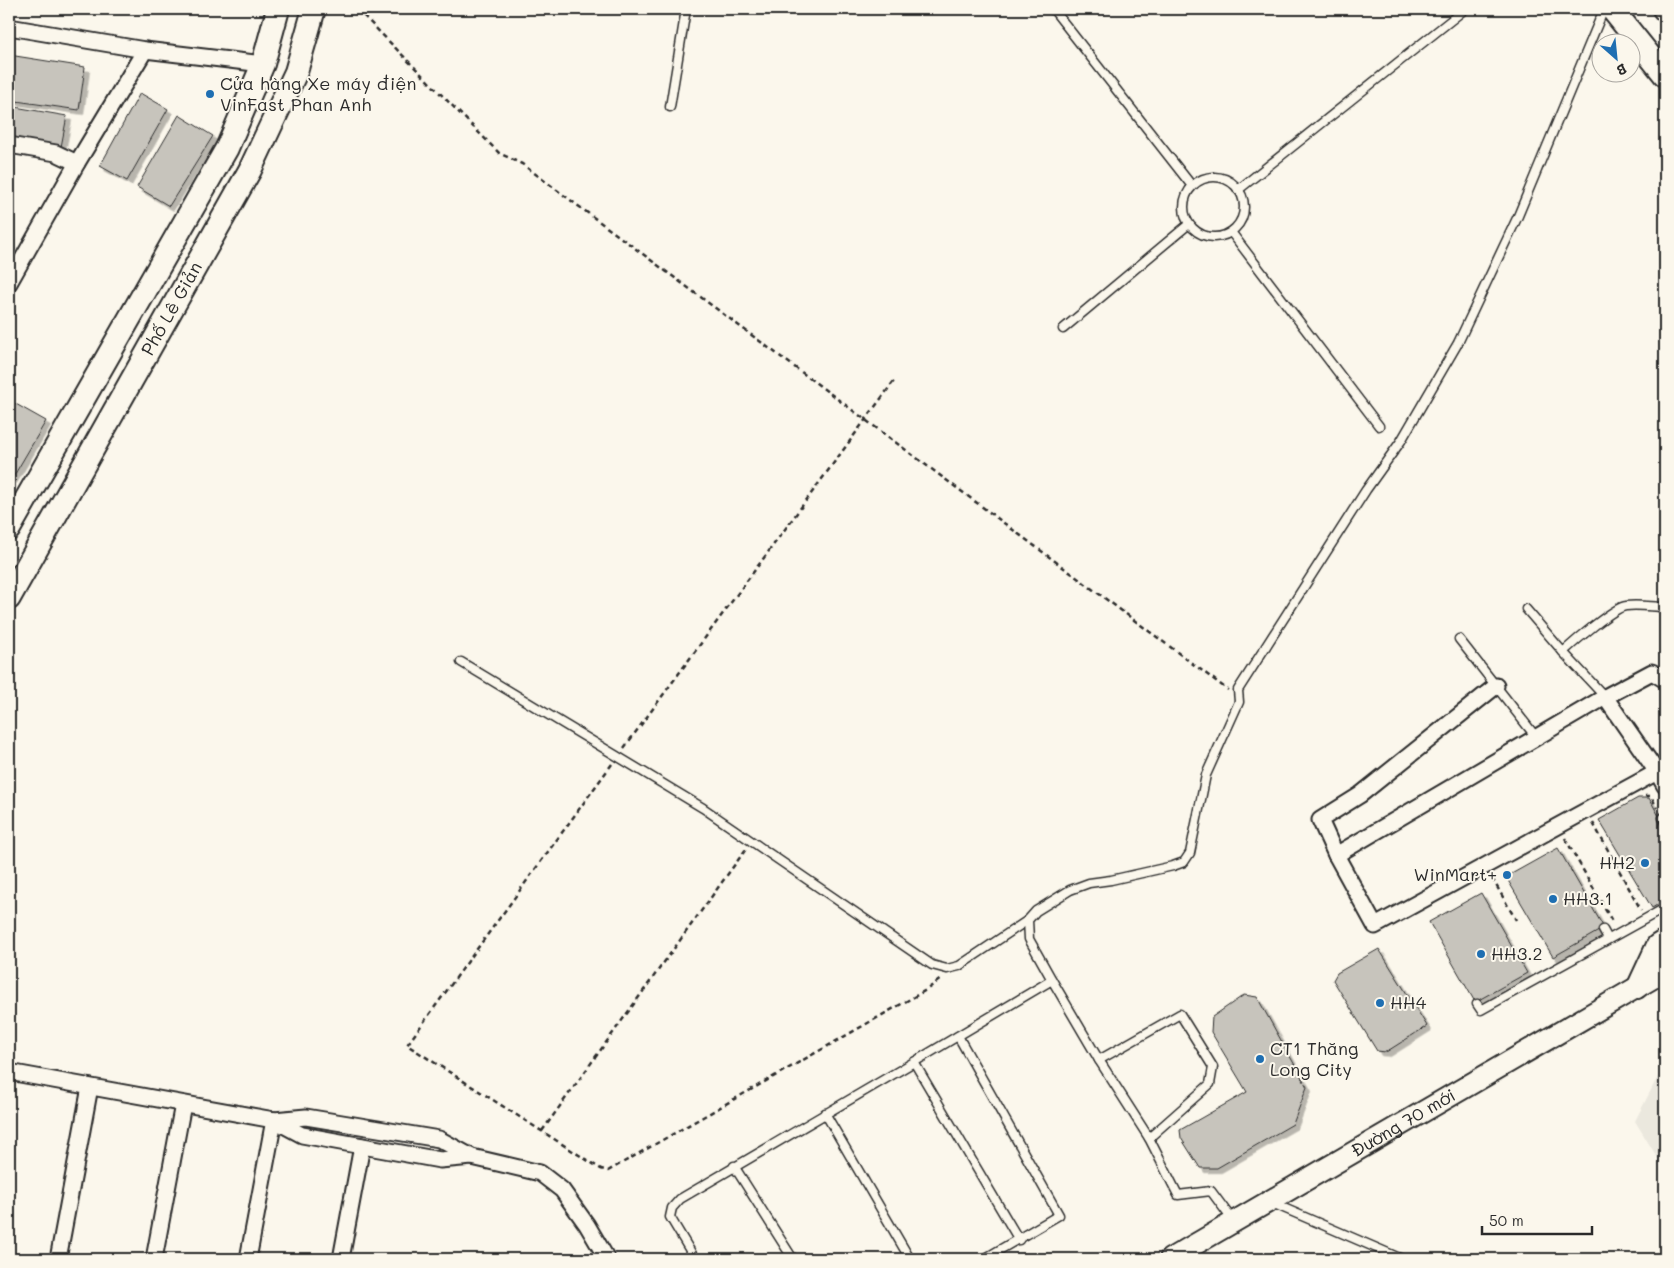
<svg xmlns="http://www.w3.org/2000/svg" width="1674" height="1268" font-family="Mali,sans-serif">
  <style>
    .built { fill: #ebe8de }
    .building { fill: #c7c4bc; stroke: #2b2b2b; filter: url(#shadow) }
    .lines { fill: none; stroke-linecap: round; stroke-linejoin: round }
    .service-casing { stroke: #2b2b2b; stroke-width: 11 }
    .minor-casing { stroke: #2b2b2b; stroke-width: 19 }
    .tertiary-casing { stroke: #2b2b2b; stroke-width: 24 }
    .secondary-casing { stroke: #2b2b2b; stroke-width: 26 }
    .path { stroke: #2b2b2b; stroke-width: 2.5; stroke-dasharray: 5 4; stroke-linecap: butt }
    .service { stroke: #fbf7ec; stroke-width: 8 }
    .minor { stroke: #fbf7ec; stroke-width: 15 }
    .tertiary { stroke: #fbf7ec; stroke-width: 20 }
    .secondary { stroke: #fbf7ec; stroke-width: 22 }
    .poi-dot { fill: #1f6fb2; stroke: #fbf7ec; stroke-width: 2 }
    .labels { text-anchor: middle; stroke-width: 4; stroke-linejoin: round; paint-order: stroke }
    .poi-label { font-size: 18px; fill: #2b2b2b; stroke: #fbf7ec; text-anchor: start }
    .street-label { font-size: 18px; fill: #2b2b2b; stroke: #fbf7ec }
  </style>
  <defs>
    <filter id="shadow"><feDropShadow dx="4.5" dy="4.5" stdDeviation="0" flood-color="#0004"/></filter>
  </defs>
  <rect width="100%" height="100%" fill="#fbf7ec"/>
  <filter id="ink" filterUnits="userSpaceOnUse"><feTurbulence type="fractalNoise" baseFrequency=".02" numOctaves="2"/><feDisplacementMap in="SourceGraphic" scale="10" xChannelSelector="R" yChannelSelector="G"/><feConvolveMatrix kernelMatrix="1 2 1 2 8 2 1 2 1" color-interpolation-filters="sRGB"/></filter>
  <g filter="url(#ink)">
    <path class="built" d="M1665,1063V1170L1635,1121Z"/>
    <g class="building">
      <path d="M9,55L85,67L79,110L9,100Z"/>
      <path d="M140,93L168,109L127,181L100,166Z"/>
      <path d="M9,106L67,116L61,147L9,138Z"/>
      <path d="M179,115L213,136L169,206L137,187Z"/>
      <path d="M14,403L46,421L12,479L9,476V412Z"/>
      <path d="M1638,798H1649L1665,827V900L1652,908L1599,820Z"/>
      <path d="M1558,848L1604,928L1553,957L1506,877Z"/>
      <path d="M1481,893L1527,973L1475,1002L1429,922Z"/>
      <path d="M1379,949L1427,1026L1386,1052L1377,1051L1333,980L1337,973Z"/>
      <path d="M1244,995L1257,997L1307,1087L1293,1124L1217,1168H1200L1181,1138L1180,1130L1247,1092L1211,1032L1212,1017Z"/>
    </g>
    <g class="lines">
      <g class="service-casing">
        <g id="service">
          <path d="M1053,9L1192,186"/>
          <path d="M670,107L686,9"/>
          <circle cx="1214" cy="207" r="30"/>
          <path d="M1238,190L1465,9"/>
          <path d="M1231,232L1379,426"/>
          <path d="M1063,329L1189,224"/>
          <path d="M1526,609L1563,652"/>
          <path d="M1459,639L1536,737"/>
          <path d="M461,662L703,808L932,965L947,969L959,966L1028,920"/>
          <path d="M1605,697L1563,652C1573,643 1614,607 1626,606C1638,604 1653,607 1665,607"/>
          <path d="M1665,816L1663,818L1665,822"/>
          <path d="M1603,930L1608,939"/>
          <path d="M1477,1004L1481,1010L1665,908"/>
          <path d="M958,1036L1059,1215L984,1259"/>
          <path d="M1099,1060L1180,1014L1213,1067L1210,1084L1149,1138"/>
          <path d="M825,1113L910,1259"/>
          <path d="M734,1166L793,1259"/>
          <path d="M1272,1203L1402,1259"/>
          <path d="M1234,1222L1211,1191L1178,1195L1149,1138L1099,1060L1052,980L1029,939L1028,920L1036,911L1070,890L1089,883L1111,880L1173,866L1184,862L1190,853L1206,775L1239,702L1238,690L1366,490L1401,441L1458,343L1518,216L1604,9"/>
          <path d="M1019,1240L914,1062L1052,980"/>
          <path d="M695,1259L670,1217L672,1208L680,1199L914,1062"/>
          <path d="M1661,1259L1665,1248"/>
        </g>
      </g>
      <g class="minor-casing">
        <g id="minor">
          <path d="M9,27L145,50L263,64"/>
          <path d="M9,145L56,153L77,163"/>
          <path d="M9,283L77,163L145,50"/>
          <path d="M1496,686L1360,795L1320,820L1336,855L1375,926L1657,772L1605,697"/>
          <path d="M1657,772L1665,786"/>
          <path d="M1336,855L1605,697L1652,672L1665,680"/>
          <path d="M9,1072L274,1120L306,1117L439,1139L472,1157L540,1173L562,1190L587,1225L607,1259"/>
          <path d="M274,1120L302,1135L440,1160L472,1157"/>
          <path d="M58,1259L90,1087"/>
          <path d="M154,1259L183,1104"/>
          <path d="M248,1259L274,1120"/>
          <path d="M341,1259L362,1146"/>
        </g>
      </g>
      <g class="tertiary-casing">
        <g id="tertiary">
          <path d="M1637,988L1657,945L1665,940"/>
          <path id="s1" d="M1170,1259L1665,971"/>
        </g>
      </g>
      <g class="secondary-casing">
        <g id="secondary">
          <path d="M1612,9L1665,75"/>
          <path d="M1664,9L1665,10"/>
          <path d="M9,529L227,148L263,64L278,9"/>
          <path id="s2" d="M9,598L250,170L296,72L314,9"/>
        </g>
      </g>
      <g class="path">
        <path d="M357,9L499,153L522,164L1228,690"/>
        <path d="M624,748L894,381"/>
        <path d="M612,764L407,1045L601,1169L608,1171L926,990L941,979"/>
        <path d="M1645,796H1651L1657,808"/>
        <path d="M1593,823L1641,910"/>
        <path d="M1565,838L1613,923"/>
        <path d="M1492,878L1516,920"/>
        <path d="M542,1131L746,849"/>
      </g>
      <use href="#service" class="service"/>
      <use href="#minor" class="minor"/>
      <use href="#tertiary" class="tertiary"/>
      <use href="#secondary" class="secondary"/>
    </g>
  </g>
  <g class="poi-dot">
    <circle cx="210" cy="94" r="5"/>
    <circle cx="1645" cy="863" r="5"/>
    <circle cx="1507" cy="875" r="5"/>
    <circle cx="1553" cy="899" r="5"/>
    <circle cx="1481" cy="954" r="5"/>
    <circle cx="1380" cy="1003" r="5"/>
    <circle cx="1260" cy="1059" r="5"/>
  </g>
  <g class="labels">
    <g class="poi-label">
      <text x="220" y="90">Cửa hàng Xe máy điện<tspan x="220" dy="21">VinFast Phan Anh</tspan></text>
      <text x="1635" y="869" text-anchor="end">HH2</text>
      <text x="1497" y="881" text-anchor="end">WinMart+</text>
      <text x="1563" y="905">HH3.1</text>
      <text x="1491" y="960">HH3.2</text>
      <text x="1390" y="1009">HH4</text>
      <text x="1270" y="1055">CT1 Thăng<tspan x="1270" dy="21">Long City</tspan></text>
    </g>
    <g class="street-label">
      <text dy="6" stroke="none"><textPath href="#s2" startOffset="332">Phố Lê Giản</textPath></text>
      <text dy="6" stroke="none"><textPath href="#s1" startOffset="270">Đường 70 mới</textPath></text>
    </g>
  </g>
  <rect width="1674" height="1268" fill="none" stroke="#fbf7ec" stroke-width="30"/>
  <rect x="15" y="15" width="1644" height="1238" fill="none" stroke="#2b2b2b" stroke-width="2" filter="url(#ink)"/>
  <g transform="translate(1616 58) rotate(153)"><circle r="24" fill="#fbf7ec" stroke="#a8a59f"/>
  <path d="M0-4L9 19L0 12L-9 19Z" fill="#1f6fb2"/>
  <text y="-8" font-size="14" font-weight="bold" text-anchor="middle" fill="#2b2b2b">B</text>
  </g>
  <path d="M1482 1226v8h110v-8" fill="none" stroke="#2b2b2b" stroke-width="2.5"/>
  <text x="1489" y="1226" font-size="15" fill="#2b2b2b" stroke="#fbf7ec" stroke-width="4" paint-order="stroke">50 m</text>
</svg>
